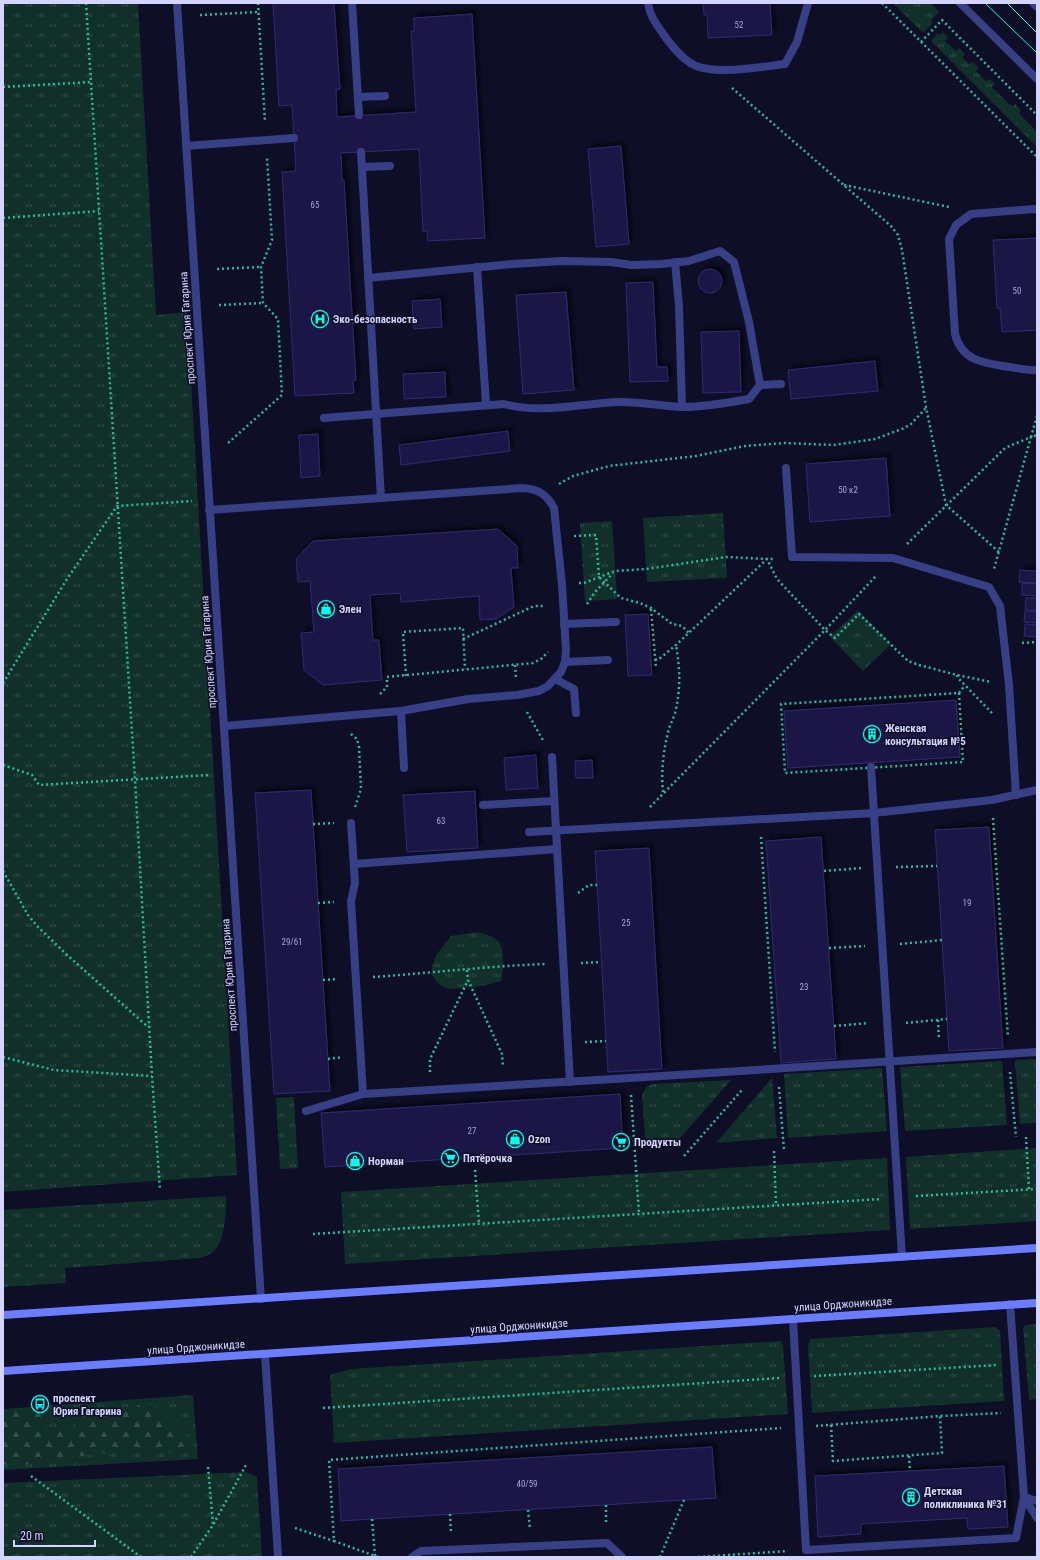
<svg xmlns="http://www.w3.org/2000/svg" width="1040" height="1560" font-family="'Roboto Condensed',sans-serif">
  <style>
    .grass { fill: url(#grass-tufts) }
    .forest { fill: url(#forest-firs) }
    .building { fill: #1c1947; stroke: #2e2a74; filter: url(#shadow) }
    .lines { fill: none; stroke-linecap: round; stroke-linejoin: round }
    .path { stroke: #2bbb9d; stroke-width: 2.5; stroke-dasharray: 2 3; stroke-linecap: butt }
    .service { stroke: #374086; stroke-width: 8 }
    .minor { stroke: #374086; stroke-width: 8 }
    .tertiary { stroke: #374086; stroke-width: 8 }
    .secondary { stroke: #6a7cff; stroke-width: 8 }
    .tram { stroke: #00fef1; stroke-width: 1 }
    .labels { text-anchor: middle; stroke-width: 3; stroke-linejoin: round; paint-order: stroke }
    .number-label { font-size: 9px; fill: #a5a5d1 }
    .poi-label { font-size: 11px; font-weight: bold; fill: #d3d4ff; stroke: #0e0e26; text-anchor: start }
    .street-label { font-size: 11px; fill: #d3d4ff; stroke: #0e0e26 }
  </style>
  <defs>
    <pattern id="grass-tufts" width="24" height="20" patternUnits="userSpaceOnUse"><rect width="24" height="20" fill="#11302a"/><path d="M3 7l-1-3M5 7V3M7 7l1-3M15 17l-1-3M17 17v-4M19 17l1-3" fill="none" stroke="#334d4a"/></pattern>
    <pattern id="forest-firs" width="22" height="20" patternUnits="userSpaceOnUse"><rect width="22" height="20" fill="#11302a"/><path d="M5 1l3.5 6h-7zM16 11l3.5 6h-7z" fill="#334d4a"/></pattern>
    <filter id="shadow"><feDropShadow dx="3.5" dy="-3.5" stdDeviation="2" flood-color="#0009"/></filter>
  </defs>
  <rect width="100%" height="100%" fill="#0e0e26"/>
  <g class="grass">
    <path d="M3,3H138L156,315L187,312L237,1175L3,1192Z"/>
    <path d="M893,3H931L939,12L931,20L933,23L923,33Z"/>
    <path d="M943,32L948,37L945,41L956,51L959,48L965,54L962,57L969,64L972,62L979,68L976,71L986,81L990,79L995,84L992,87L1012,107L1015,104L1021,110L1019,113L1037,132V147L931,41L938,33L940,35Z"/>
    <path d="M723,513L727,578L647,582L643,518Z"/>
    <path d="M612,521L617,599L585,601L580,523Z"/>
    <path d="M858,610L891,644L863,671L830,637Z"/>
    <path d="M478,932C485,934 493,936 498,941C505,947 504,973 501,981L477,987L449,989L443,987L436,981L432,975V966L437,954L451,936Z"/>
    <path d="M1037,1059V1123L1020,1124L1015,1060Z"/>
    <path d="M1002,1061L1007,1125L905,1131L900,1067Z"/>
    <path d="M882,1068L887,1131L788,1138L784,1074Z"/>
    <path d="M772,1078L777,1138L716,1143Z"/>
    <path d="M731,1080L674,1145L650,1147L645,1137L642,1095L647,1086L653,1084Z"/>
    <path d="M294,1097L298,1168L280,1169L276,1098Z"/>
    <path d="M1037,1148V1221L910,1229L906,1157Z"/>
    <path d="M887,1158L890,1230L345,1264L341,1192Z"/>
    <path d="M226,1196C226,1212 226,1241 212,1253C209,1255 204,1256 200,1258L65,1268L66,1283L3,1287V1210Z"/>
    <path d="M1037,1324V1399L1029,1400L1023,1328L1026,1325Z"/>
    <path d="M995,1327L1000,1331L1004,1401L812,1413L808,1344L811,1339Z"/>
    <path d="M781,1341L783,1346L788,1414L334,1443L330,1375L351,1369Z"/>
    <path d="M193,1395L198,1459L3,1470V1409Z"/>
    <path d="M246,1472L257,1477L262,1557H3V1483Z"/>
  </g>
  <path class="forest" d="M144,1403C148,1404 155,1405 159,1407C163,1410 166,1416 170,1419C181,1430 194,1433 184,1451L176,1453L125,1451L65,1458L42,1464H3V1410L35,1408L43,1412L47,1427L64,1431L71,1430L90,1407L121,1413Z"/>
  <g class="building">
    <path d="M273,3H334L340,89L336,90L337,117L416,112L411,31H414V18L472,14L485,238L428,241L427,231H423L419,149L341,153L342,180H344L356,380L353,381L354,393L295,396L282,172L296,171L292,105L279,106Z"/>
    <path d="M703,3H770L772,35L708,38L707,15H704Z"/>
    <path d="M621,146L629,244L596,247L588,149Z"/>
    <path d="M1037,238V330L1002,332L1000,308H997L993,240Z"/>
    <circle cx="710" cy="281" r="12"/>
    <path d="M653,282L657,367H667L668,381L630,382L626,283Z"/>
    <path d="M566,292L574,390L523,394L516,295Z"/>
    <path d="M440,299L442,327L414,329L412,301Z"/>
    <path d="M739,331L741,392L703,393L701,332Z"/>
    <path d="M875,361L878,391L791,399L788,370Z"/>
    <path d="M445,372L446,397L404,399L403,374Z"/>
    <path d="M508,431L510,451L401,465L399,445Z"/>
    <path d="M318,434L320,476L301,478L299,435Z"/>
    <path d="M886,458L890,516L810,522L806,464Z"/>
    <path d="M498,529L517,546L518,568H511L514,607L496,619L480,620L479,596L401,602L400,593L370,595L373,640H379L382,680L323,685L304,670L301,633L314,632L310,581L298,582L296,559L313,541Z"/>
    <path d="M1020,570L1037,571V583L1019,582Z"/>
    <path d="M1022,583L1037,584V596L1022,595Z"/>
    <path d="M1026,598H1037V610H1025Z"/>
    <path d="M1025,611L1037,612V623L1024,622Z"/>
    <path d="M648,614L652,675L628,676L625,615Z"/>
    <path d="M1025,624L1037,625V637L1024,636Z"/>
    <path d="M956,700L960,757L788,768L784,711Z"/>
    <path d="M536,755L538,788L506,790L504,758Z"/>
    <path d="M592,760L593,778H576L575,761Z"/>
    <path d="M311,790L330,1091L274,1094L255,793Z"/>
    <path d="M475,791L478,848L407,852L403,795Z"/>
    <path d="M989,827L1003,1048L949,1051L935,830Z"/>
    <path d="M821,837L836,1059L781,1063L766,841Z"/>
    <path d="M649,848L662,1069L608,1072L595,851Z"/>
    <path d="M620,1094L623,1148L325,1167L321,1113Z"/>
    <path d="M712,1447L716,1498L341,1521L338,1469Z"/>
    <path d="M1004,1466L1008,1527L968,1529L967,1518L861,1524V1534L818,1537L815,1476Z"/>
  </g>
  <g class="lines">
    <g class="path">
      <path d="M86,3L135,780L152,1076L160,1190"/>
      <path d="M258,3L265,122"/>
      <path d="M882,3L1037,157"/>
      <path d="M200,15L258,12"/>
      <path d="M921,42L942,20L1037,115"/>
      <path d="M3,87L91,82"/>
      <path d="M732,88L891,226L898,235L902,250L926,407L946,505L999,552"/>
      <path d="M844,185L949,207"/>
      <path d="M3,218L99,211"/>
      <path d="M217,269L261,267"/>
      <path d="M219,305L263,303"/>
      <path d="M1037,416L1031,437L1037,435"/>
      <path d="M228,443L282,395L278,319L263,303L261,267L272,240L267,157"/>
      <path d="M559,484L573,476L609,466L696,456L745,446L785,443L834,445L875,439L902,429L911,424L926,408"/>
      <path d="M574,536L596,535L599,577L621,598L640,603L651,608L672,624L682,626L689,633"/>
      <path d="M907,544L1005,448L1031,437L994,569"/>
      <path d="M579,583H584L615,571L646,569L726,557L767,559L777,579L825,630L835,638L859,614L908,661L919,665L957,675L991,682"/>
      <path d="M587,604L595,592L613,573"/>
      <path d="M651,609L656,668"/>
      <path d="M463,639L534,606H545"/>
      <path d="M1022,643L1037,642"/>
      <path d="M655,660L659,659L676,645L767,559H774"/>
      <path d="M515,665L516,677"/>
      <path d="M957,675L958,678L992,713"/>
      <path d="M406,676L403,632L463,628L465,669"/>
      <path d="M3,683L67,579L117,506L192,501"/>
      <path d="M959,693L963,762L785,773L781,704Z"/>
      <path d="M959,693L965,685"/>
      <path d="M380,694L387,687V677L533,663L541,659L548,652"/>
      <path d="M527,712L544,742"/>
      <path d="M351,734L357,739L359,747L361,789L355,807"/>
      <path d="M3,765L32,775L39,785L209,775"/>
      <path d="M663,792C661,773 663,752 668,733C669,726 673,720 675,713C681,689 680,669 676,645"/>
      <path d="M650,807L825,630L876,576"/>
      <path d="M993,818L1008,1037"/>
      <path d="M313,824L334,823"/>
      <path d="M761,837L775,1052"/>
      <path d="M896,867L937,866"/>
      <path d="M3,871L28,915L37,926L66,954L148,1027"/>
      <path d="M824,871L861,868"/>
      <path d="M578,893L589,885H597"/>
      <path d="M318,903L334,902"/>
      <path d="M900,944L942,940"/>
      <path d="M829,948L865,946"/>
      <path d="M581,963L601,962"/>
      <path d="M467,970L468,980L502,1054L503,1067"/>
      <path d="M373,977C431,973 488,966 546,964"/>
      <path d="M323,980L338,979"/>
      <path d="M938,1020L939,1040"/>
      <path d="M906,1023L947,1019"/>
      <path d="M834,1026L869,1023"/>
      <path d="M585,1042L606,1041"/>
      <path d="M3,1057L54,1070L152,1076"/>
      <path d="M328,1059L343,1057"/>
      <path d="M430,1072V1059L468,980"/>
      <path d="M1010,1072L1016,1137"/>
      <path d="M779,1087L784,1150"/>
      <path d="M631,1095L639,1213"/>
      <path d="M1026,1137L1029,1189"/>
      <path d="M774,1151L776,1205"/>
      <path d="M684,1156L742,1090"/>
      <path d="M475,1170L479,1223"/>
      <path d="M916,1196L1037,1189"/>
      <path d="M313,1234L881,1199"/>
      <path d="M814,1376L997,1365"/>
      <path d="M323,1408L779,1378"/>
      <path d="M831,1425L833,1461L942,1453L940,1416"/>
      <path d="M816,1426L940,1416L1001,1413"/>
      <path d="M909,1456L910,1471"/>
      <path d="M208,1467L213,1524"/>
      <path d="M31,1476L141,1557"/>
      <path d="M606,1505V1524"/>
      <path d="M528,1510L530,1529"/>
      <path d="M450,1514L451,1532"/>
      <path d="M372,1519L375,1556"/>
      <path d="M295,1528L334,1541"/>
      <path d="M191,1557L213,1525L246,1465"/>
      <path d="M378,1557L334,1541L329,1460L781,1428"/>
      <path d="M660,1557L684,1500"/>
      <path d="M698,1557L788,1551"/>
    </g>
    <g class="service">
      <path d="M352,3L359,115"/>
      <path d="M648,3C650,18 658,26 666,38C672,46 680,56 689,62C709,77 760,67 785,64L797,42L808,3"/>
      <path d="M358,97L385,96"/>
      <path d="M186,146L294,138"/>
      <path d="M361,152L381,498"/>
      <path d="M362,167L390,166"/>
      <path d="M1037,210L1034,209L971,214L956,225L949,239L955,334C962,362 985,363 1009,367C1018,368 1028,371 1037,370"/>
      <path d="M675,262L679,306L682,407"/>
      <path d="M477,267L486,405"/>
      <path d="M760,385L781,384"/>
      <path d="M324,418L504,404C541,414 579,404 616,402C638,401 660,406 683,407C705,407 727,403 749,399L760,385L749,322L734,262L720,251L689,261L661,264L632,265L611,262L562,261L513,264L368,278"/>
      <path d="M786,468L792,557L893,558L989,587L1000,606L1009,685L1016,795"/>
      <path d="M209,510L523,488C539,489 547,495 554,508L562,585L566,650L565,662L561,672L548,686L539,691L517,695L468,699L401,711L224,726"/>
      <path d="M564,624L616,622"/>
      <path d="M565,662L608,660"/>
      <path d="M555,679L574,689L576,713"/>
      <path d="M401,711L404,768"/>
      <path d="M552,757L570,1082"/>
      <path d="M871,767L902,1257"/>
      <path d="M483,805L554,801"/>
      <path d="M351,823L355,883L351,901L363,1094"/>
      <path d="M529,832L874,813L992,800L1037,790"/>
      <path d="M354,864L557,849"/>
      <path d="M306,1111L363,1094L630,1078L1037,1052"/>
      <path d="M793,1319L806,1550L1016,1538L1024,1497L1010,1304"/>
      <path d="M1024,1497L1037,1518"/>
      <path d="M1024,1497L1037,1501"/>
      <path d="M412,1557L421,1551L607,1543L622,1557"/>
    </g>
    <g class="minor">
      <path d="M177,3L261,1299"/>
      <path d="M265,1354L278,1557"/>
    </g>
    <g class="tertiary">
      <path d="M960,3L1037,79"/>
      <path d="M1033,3L1037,7"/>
    </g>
    <g class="secondary">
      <path d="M3,1315L1037,1248"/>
      <path d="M3,1371L1037,1303"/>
    </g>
    <g class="tram">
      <path d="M985,3L1037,53"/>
      <path d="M1007,3L1037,33"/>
    </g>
  </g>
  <defs>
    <g id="hospital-ring" transform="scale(0.9)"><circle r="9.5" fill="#0e0e26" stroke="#00fef1" stroke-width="1.5"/><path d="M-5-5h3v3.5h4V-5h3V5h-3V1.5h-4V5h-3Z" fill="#00fef1"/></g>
    <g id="shop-ring" transform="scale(0.9)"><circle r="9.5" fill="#0e0e26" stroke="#00fef1" stroke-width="1.5"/><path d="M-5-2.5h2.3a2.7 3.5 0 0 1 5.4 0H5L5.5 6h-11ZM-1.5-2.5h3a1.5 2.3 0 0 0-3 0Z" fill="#00fef1"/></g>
    <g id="building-ring" transform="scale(0.9)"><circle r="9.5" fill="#0e0e26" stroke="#00fef1" stroke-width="1.5"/><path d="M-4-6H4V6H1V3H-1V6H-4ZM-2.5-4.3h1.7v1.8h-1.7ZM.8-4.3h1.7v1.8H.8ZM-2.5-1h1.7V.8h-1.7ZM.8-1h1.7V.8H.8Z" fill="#00fef1"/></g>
    <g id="supermarket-ring" transform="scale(0.9)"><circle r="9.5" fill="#0e0e26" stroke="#00fef1" stroke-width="1.5"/><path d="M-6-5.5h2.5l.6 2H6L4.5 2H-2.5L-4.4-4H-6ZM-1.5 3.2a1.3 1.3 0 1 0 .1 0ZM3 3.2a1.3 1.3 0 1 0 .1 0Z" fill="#00fef1"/></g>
    <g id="bus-ring" transform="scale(0.9)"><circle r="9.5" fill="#0e0e26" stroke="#00fef1" stroke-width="1.5"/><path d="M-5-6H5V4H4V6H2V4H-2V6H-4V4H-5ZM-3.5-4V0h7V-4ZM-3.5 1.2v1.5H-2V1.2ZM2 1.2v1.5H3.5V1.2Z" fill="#00fef1"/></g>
  </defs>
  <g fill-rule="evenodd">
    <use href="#hospital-ring" x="320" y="319"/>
    <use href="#shop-ring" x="326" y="609"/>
    <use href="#building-ring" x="872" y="734"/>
    <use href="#shop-ring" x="515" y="1139"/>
    <use href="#supermarket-ring" x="621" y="1142"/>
    <use href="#supermarket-ring" x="450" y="1158"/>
    <use href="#shop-ring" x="355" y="1161"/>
    <use href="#bus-ring" x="40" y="1404"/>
    <use href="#building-ring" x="911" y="1497"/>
  </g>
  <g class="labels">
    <g class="number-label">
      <text x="739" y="28">52</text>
      <text x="315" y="208">65</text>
      <text x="1017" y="294">50</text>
      <text x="848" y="493">50 к2</text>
      <text x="441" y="824">63</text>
      <text x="967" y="906">19</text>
      <text x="626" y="926">25</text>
      <text x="292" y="945">29/61</text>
      <text x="804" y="990">23</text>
      <text x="472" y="1134">27</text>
      <text x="527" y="1487">40/59</text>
    </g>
    <g class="poi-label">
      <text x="333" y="323">Эко-безопасность</text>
      <text x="339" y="613">Элен</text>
      <text x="885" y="732">Женская<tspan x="885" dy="13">консультация №5</tspan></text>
      <text x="528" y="1143">Ozon</text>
      <text x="634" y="1146">Продукты</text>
      <text x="463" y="1162">Пятёрочка</text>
      <text x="368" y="1165">Норман</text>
      <text x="53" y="1402">проспект<tspan x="53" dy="13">Юрия Гагарина</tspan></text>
      <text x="924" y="1495">Детская<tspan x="924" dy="13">поликлиника №31</tspan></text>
    </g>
    <g class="street-label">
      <text transform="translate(187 328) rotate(-94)" y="4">проспект Юрия Гагарина</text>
      <text transform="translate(208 652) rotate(-94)" y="4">проспект Юрия Гагарина</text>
      <text transform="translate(229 975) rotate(-94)" y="4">проспект Юрия Гагарина</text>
      <text transform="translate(843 1304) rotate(-4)" y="4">улица Орджоникидзе</text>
      <text transform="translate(519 1326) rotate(-4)" y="4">улица Орджоникидзе</text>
      <text transform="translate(196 1347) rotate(-4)" y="4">улица Орджоникидзе</text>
    </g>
  </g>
  <rect width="1040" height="1560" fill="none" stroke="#d3d4ff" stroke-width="8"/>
  <path d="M14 1540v6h81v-6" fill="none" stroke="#d3d4ff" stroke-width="2"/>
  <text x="20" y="1540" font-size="12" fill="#d3d4ff" stroke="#0e0e26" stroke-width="3" paint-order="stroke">20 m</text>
</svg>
